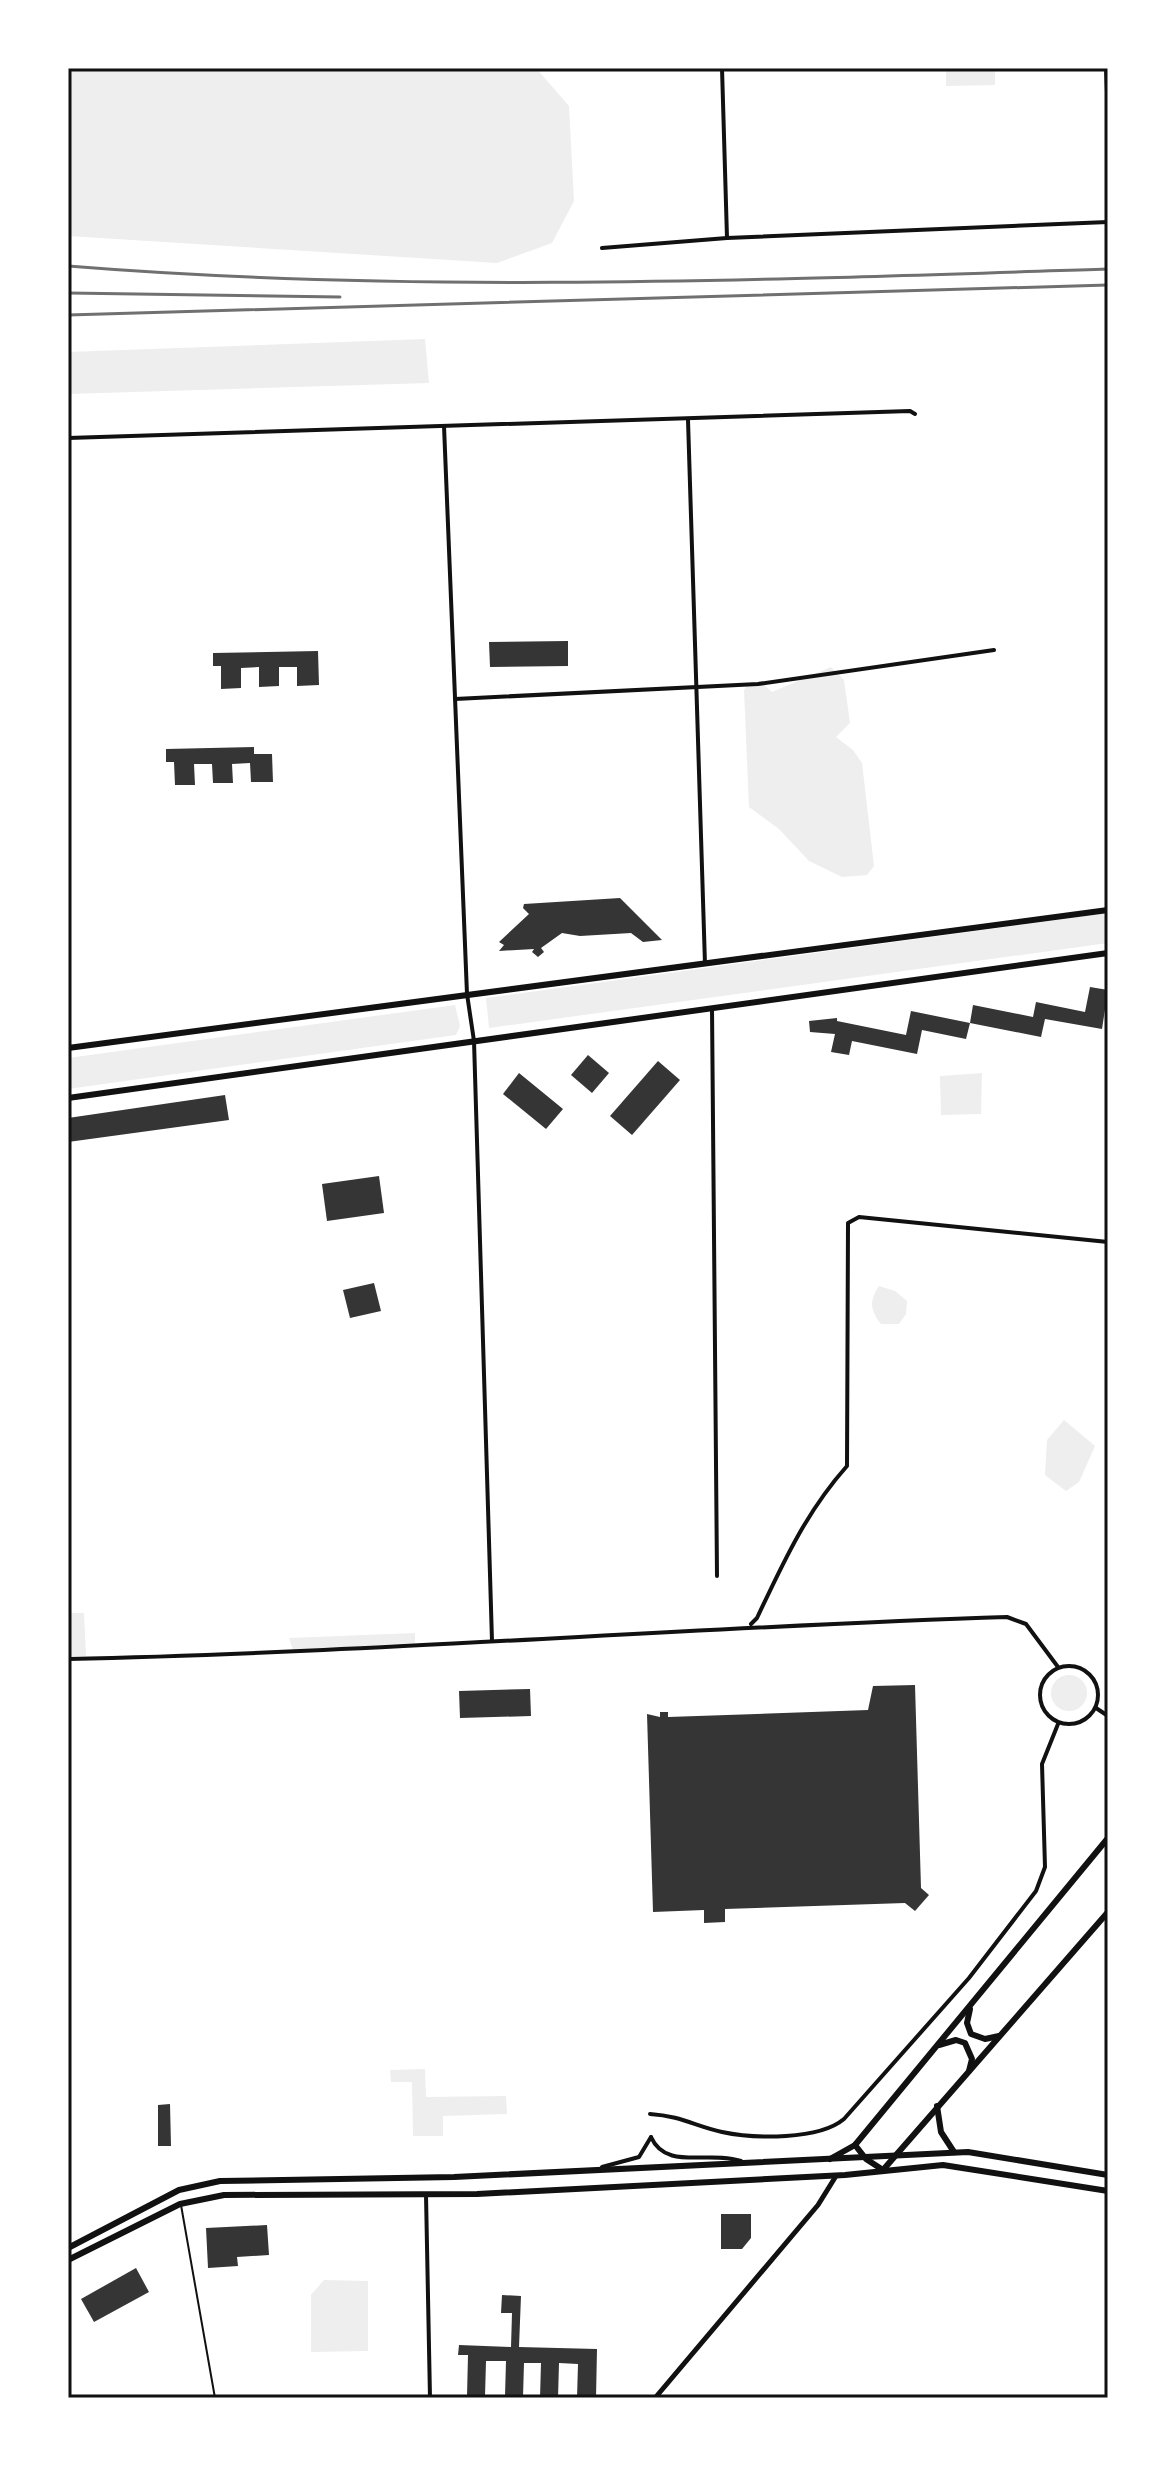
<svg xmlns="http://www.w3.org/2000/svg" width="1176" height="2466" font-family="'PT Sans',sans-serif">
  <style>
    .green { fill: #eee }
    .building { fill: #353535 }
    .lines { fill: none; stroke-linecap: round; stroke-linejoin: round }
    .service { stroke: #111; stroke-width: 2 }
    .minor { stroke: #111; stroke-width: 4 }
    .tertiary { stroke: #111; stroke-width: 5 }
    .secondary { stroke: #111; stroke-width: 6 }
    .rail { stroke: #707070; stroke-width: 3 }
    .neatline { fill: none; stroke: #111; stroke-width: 3 }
  </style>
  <rect width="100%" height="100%" fill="#fff"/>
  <g class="green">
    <path d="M68,68H536L569,106L574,201L552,243L497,263L68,236Z"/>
    <path d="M946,68H995V85L946,86Z"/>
    <path d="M425,339L429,383L68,394V352Z"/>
    <path d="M831,667L844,680L850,723L836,737L853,750L862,763L874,866L867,875L842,877L809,861L779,829L749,807L744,690L748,684L761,682L772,692Z"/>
    <path d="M1108,913V943L489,1028L486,998Z"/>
    <path d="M455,1005L460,1026L456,1035L68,1089V1058Z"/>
    <path d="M982,1073L981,1114L941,1115L940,1076Z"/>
    <path d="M879,1286L895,1291L907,1301L906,1314L899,1324H881C870,1310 869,1301 879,1286Z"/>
    <path d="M1064,1420L1095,1446L1079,1482L1066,1491L1045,1475L1047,1440Z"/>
    <path d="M68,1613H84L86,1656H68Z"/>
    <path d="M415,1633V1643L293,1650L289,1638Z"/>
    <circle cx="1069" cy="1693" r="18"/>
    <path d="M425,2069L426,2097L506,2096L507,2114L443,2116V2136H413L412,2082H391L390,2070Z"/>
    <path d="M324,2280L368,2281V2351L311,2352V2295Z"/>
  </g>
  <g class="building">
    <path d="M568,641V666L490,667L489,642Z"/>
    <path d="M318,651L319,685L297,686V667H279V686L259,687V667L241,668V688L221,689V666H213V653Z"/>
    <path d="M254,747V754H272L273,782H251L250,763L232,764L233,783H213L212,764H194L195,785H175L174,762H166V749Z"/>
    <path d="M620,898L662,940L643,942L631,933L580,936L562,933L541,948L544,952L538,957L532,952L534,949L499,951L504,945L499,942L529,914L523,908L524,904Z"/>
    <path d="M1090,987L1108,990L1102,1029L1045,1019L1041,1037L970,1023L973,1005L1033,1017L1036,1002L1085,1012Z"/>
    <path d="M911,1011L970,1023L966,1039L922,1030L917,1054L852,1041L849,1055L831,1052L835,1034L810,1032L809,1021L837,1018V1021L906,1035Z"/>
    <path d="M588,1055L609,1073L592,1093L571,1075Z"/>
    <path d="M658,1061L680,1080L632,1135L610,1116Z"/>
    <path d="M519,1073L563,1109L546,1129L503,1094Z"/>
    <path d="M225,1095L229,1120L68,1142V1118Z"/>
    <path d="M379,1176L384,1213L327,1221L322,1184Z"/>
    <path d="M374,1283L381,1311L350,1318L343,1290Z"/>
    <path d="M915,1685L921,1888L929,1895L915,1911L905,1903L725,1909V1922L704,1923V1910L653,1912L647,1714L660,1717V1712H668V1717L868,1710L873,1686Z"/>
    <path d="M530,1689L531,1716L460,1718L459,1691Z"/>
    <path d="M170,2104L171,2146H158V2105Z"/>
    <path d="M721,2214H751V2238L742,2249H721Z"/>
    <path d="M267,2225L269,2255L237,2257L238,2266L208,2268L206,2228Z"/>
    <path d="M136,2268L149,2292L94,2322L81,2299Z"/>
    <path d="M502,2295L521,2296L519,2347L597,2349L596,2398H577L578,2364L559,2363L558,2398H540L541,2363H524L523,2397L505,2396L506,2361H486L485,2396H467L468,2355H458L459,2345L511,2347L512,2313H501Z"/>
  </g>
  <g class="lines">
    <path class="service" d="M181,2205L215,2398"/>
    <g class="minor">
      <path d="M722,68L727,238"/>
      <path d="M1106,68L1108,117"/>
      <path d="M602,248L727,238L1108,222"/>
      <path d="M688,420L705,964"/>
      <path d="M444,426L467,994L474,1041L492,1641"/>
      <path d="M68,438L910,411L915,414"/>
      <path d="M455,699L758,684L994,650"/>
      <path d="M712,1008L717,1576"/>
      <path d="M751,1624L757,1618C783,1563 806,1512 847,1466L848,1223L859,1217L1108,1242"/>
      <path d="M68,1659C381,1652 693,1627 1007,1617L1026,1624L1058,1667"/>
      <circle cx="1069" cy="1695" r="29"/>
      <path d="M1096,1708L1108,1716"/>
      <path d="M650,2114C681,2116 695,2126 722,2132C755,2139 819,2140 844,2119L969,1978L1036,1891L1045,1867L1042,1764L1058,1724"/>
      <path d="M651,2137C666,2171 708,2150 741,2161"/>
      <path d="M602,2167L639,2157L651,2137"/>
      <path d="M426,2195L430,2398"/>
    </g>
    <path class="tertiary" d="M655,2398L818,2205L836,2176"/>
    <g class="secondary">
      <path d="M68,1048L1108,910"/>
      <path d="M68,1098L1108,953"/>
      <path d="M970,2009L967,2023L971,2034L985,2039L999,2036"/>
      <path d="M939,2045L956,2040L965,2043L972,2059L969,2071"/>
      <path d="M937,2106L941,2132L954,2152"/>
      <path d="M855,2145L866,2159L883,2170"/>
      <path d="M830,2159L855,2145L1108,1838"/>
      <path d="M883,2170L1108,1912"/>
      <path d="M68,2248L179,2190L220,2181L454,2177L968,2152L1108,2175"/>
      <path d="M68,2260L180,2204L224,2195L477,2194L845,2175L943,2165L1108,2191"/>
    </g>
    <g class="rail">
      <path d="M68,266C414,294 761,280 1108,269"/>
      <path d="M68,293L340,297"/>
      <path d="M68,315L1108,285"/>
    </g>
  </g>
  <rect width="1176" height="2466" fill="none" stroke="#ffffff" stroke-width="140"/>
  <rect x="70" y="70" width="1036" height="2326" class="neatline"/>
</svg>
